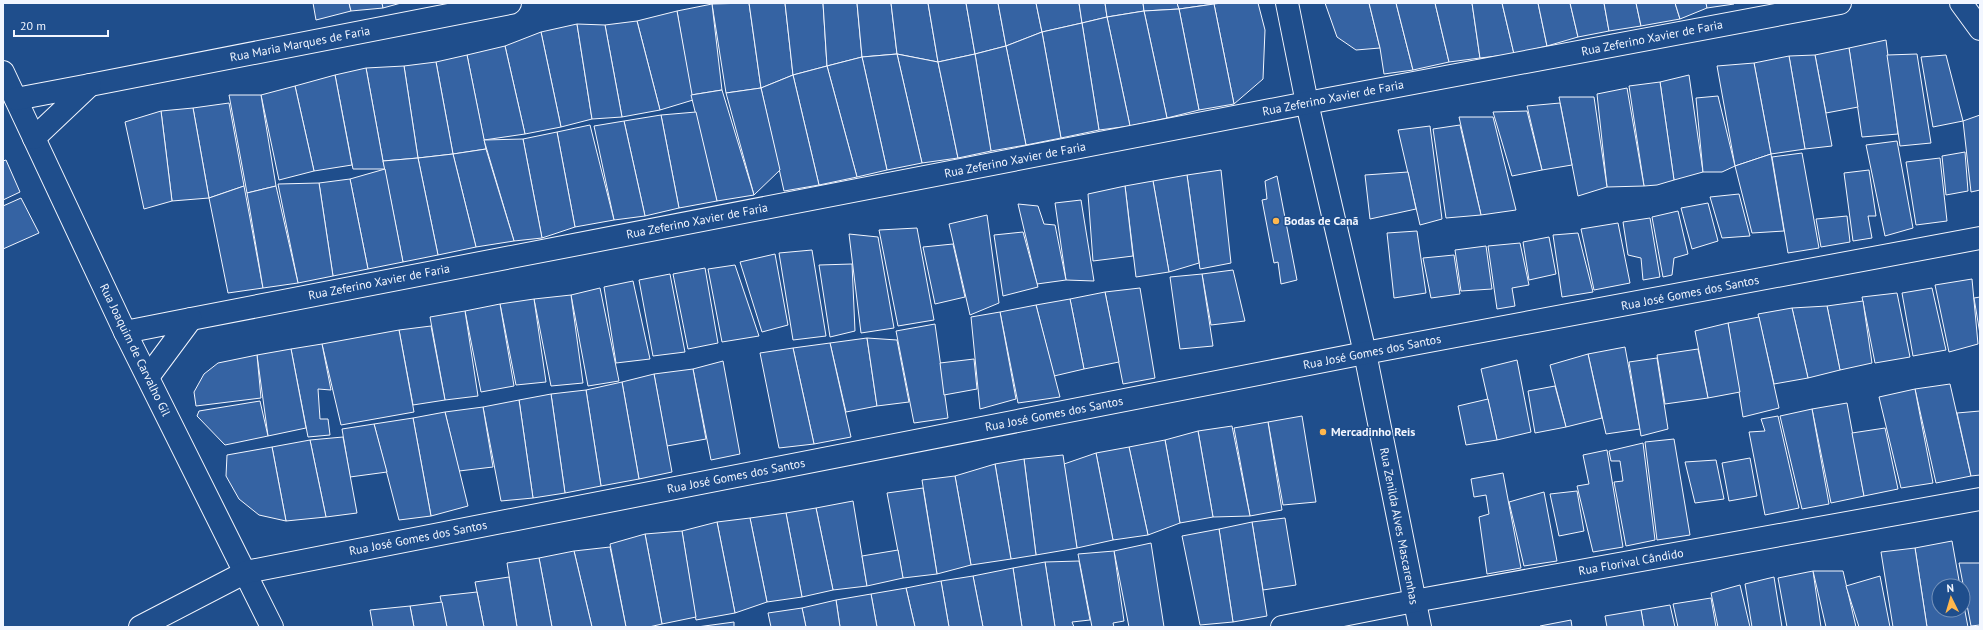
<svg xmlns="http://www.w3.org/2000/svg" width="1983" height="630" font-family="'PT Sans',sans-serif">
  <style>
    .building { fill: #3563a3; stroke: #f2f6ff }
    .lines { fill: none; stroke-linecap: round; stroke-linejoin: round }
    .minor-casing { stroke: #f2f6ff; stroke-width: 24 }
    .minor { stroke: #1f4e8c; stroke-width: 22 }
    .poi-dot { fill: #ffb74d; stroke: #1f4e8c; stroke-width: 1.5 }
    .labels { text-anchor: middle; stroke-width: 3; stroke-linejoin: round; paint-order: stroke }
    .street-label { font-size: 12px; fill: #f2f6ff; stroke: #1f4e8c }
    .poi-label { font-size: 12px; font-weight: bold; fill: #f2f6ff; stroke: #1f4e8c; text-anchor: start }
  </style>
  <rect width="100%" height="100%" fill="#1f4e8c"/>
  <g class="building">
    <path d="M313,3H349L351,11L316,20Z"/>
    <path d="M349,3H382L383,8L351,11Z"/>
    <path d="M382,3H401L383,8Z"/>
    <path d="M749,3L761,88L726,93L712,4Z"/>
    <path d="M749,3H785L793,75L761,88Z"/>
    <path d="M785,3H823L827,66L793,75Z"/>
    <path d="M823,3H857L862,57L827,66Z"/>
    <path d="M857,3H891L897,54L862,57Z"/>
    <path d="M891,3H928L938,62L897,54Z"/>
    <path d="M928,3H966L975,54L938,62Z"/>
    <path d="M966,3H998L1006,46L975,54Z"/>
    <path d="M998,3H1036L1042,32L1006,46Z"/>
    <path d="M1036,3H1079L1082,23L1042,32Z"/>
    <path d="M1079,3H1105L1107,17L1082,23Z"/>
    <path d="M1105,3H1143L1144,11L1107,17Z"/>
    <path d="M1143,3H1177L1179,9L1144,11Z"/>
    <path d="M1177,3H1214V4L1179,9Z"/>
    <path d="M1222,3H1258L1265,30L1263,79L1234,104L1214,4Z"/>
    <path d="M1325,3H1369L1380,48L1356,50L1337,37Z"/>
    <path d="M1369,3H1396L1413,70L1384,74L1380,48Z"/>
    <path d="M1396,3H1435L1449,62L1413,70Z"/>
    <path d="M1435,3H1472L1480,58L1449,62Z"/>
    <path d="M1472,3H1502L1514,54L1480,58Z"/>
    <path d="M1502,3H1538L1547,46L1514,54Z"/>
    <path d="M1538,3H1570L1578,37L1547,46Z"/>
    <path d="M1570,3H1604L1609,31L1578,37Z"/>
    <path d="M1604,3H1636L1641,26L1609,31Z"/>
    <path d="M1636,3H1675L1680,19L1641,26Z"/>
    <path d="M1675,3H1706L1707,8L1680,19Z"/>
    <path d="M1706,3H1734V4L1707,8Z"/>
    <path d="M712,4L722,90L691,95L677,11Z"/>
    <path d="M1214,4L1234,104L1199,110L1179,9Z"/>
    <path d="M1179,9L1199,110L1167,118L1144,11Z"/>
    <path d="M677,11L693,100L660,110L637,21Z"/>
    <path d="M1144,11L1167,118L1130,126L1107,17Z"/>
    <path d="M1107,17L1130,126L1099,130L1082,23Z"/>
    <path d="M637,21L660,110L622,117L605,25Z"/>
    <path d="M1082,23L1099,130L1061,138L1042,32Z"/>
    <path d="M577,24L592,119L561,127L541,32Z"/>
    <path d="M577,24L605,25L622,117L592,119Z"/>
    <path d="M541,32L561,127L525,134L505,46Z"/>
    <path d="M1042,32L1061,138L1026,145L1006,46Z"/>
    <path d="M1886,40L1898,134L1862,137L1849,48Z"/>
    <path d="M505,46L525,134L484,140L467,55Z"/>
    <path d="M1006,46L1026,145L991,151L975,54Z"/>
    <path d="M1849,48L1858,107L1826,113L1815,55Z"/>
    <path d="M897,54L938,62L958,158L922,163Z"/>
    <path d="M897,54L922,163L887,170L862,57Z"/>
    <path d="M975,54L991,151L958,158L938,62Z"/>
    <path d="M1917,54L1931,143L1900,146L1887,55Z"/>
    <path d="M467,55L486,149L453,154L436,62Z"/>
    <path d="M1815,55L1832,146L1805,149L1789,56Z"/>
    <path d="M1946,55L1963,121L1933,127L1921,57Z"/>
    <path d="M1789,56L1805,149L1771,154L1754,63Z"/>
    <path d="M862,57L887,170L857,177L827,66Z"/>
    <path d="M436,62L453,154L418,158L404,66Z"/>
    <path d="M1754,63L1771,154L1735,166L1717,66Z"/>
    <path d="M404,66L418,158L383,161L366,68Z"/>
    <path d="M827,66L857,177L819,185L793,75Z"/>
    <path d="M366,68L383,161L385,169H353L335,75Z"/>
    <path d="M335,75L352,165L314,171L295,86Z"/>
    <path d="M793,75L819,185L784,191L761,88Z"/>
    <path d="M1689,75L1703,172L1674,180L1660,82Z"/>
    <path d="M1660,82L1674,180L1657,185L1644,186L1629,86Z"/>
    <path d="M295,86L314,171L279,180L261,95Z"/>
    <path d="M761,88L780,170L754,195L726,93Z"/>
    <path d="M1627,88L1644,186L1607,187L1597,94Z"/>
    <path d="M722,90L754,195L717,201L691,95Z"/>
    <path d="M229,95H261L276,186L247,193Z"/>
    <path d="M1718,96L1735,166L1722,172H1703L1696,98Z"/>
    <path d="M1559,97H1594L1607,187L1578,196Z"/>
    <path d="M229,103L244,186L209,198L193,108Z"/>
    <path d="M1560,103L1572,165L1542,170L1527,106Z"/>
    <path d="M193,108L209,198L172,201L161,111Z"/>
    <path d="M161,111L172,201L144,209L125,122Z"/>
    <path d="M1527,111L1542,170L1512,176L1493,112Z"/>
    <path d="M696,112L717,201L679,208L661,115Z"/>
    <path d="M661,115L679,208L645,216L624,121Z"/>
    <path d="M1980,115V190L1971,192L1963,121Z"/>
    <path d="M1459,117H1493L1516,210L1481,215Z"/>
    <path d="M624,121L645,216L614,220L594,126Z"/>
    <path d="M590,125L614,220L575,227L557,132Z"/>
    <path d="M1460,125L1481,215L1446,218L1433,129Z"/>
    <path d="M1430,126L1442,219L1420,225L1398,130Z"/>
    <path d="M557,132L575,227L542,238L523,139Z"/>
    <path d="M523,139L542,238L514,241L484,140Z"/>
    <path d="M1897,141L1913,228L1885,236L1866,145Z"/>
    <path d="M486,149L514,241L476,247L453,154Z"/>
    <path d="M1965,152L1968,191L1946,195L1942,156Z"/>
    <path d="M1802,153L1819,248L1788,253L1772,157Z"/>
    <path d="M453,154L476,247L438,255L418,158Z"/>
    <path d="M1771,154L1784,231L1752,233L1735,166Z"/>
    <path d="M418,158L438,255L403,262L383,161Z"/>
    <path d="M1940,158L1947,221L1916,225L1906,162Z"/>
    <path d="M6,160L20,192L3,200V161Z"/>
    <path d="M385,169L403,262L368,269L350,179Z"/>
    <path d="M1221,170L1231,263L1200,269L1187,175Z"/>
    <path d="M1869,170L1876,216H1868L1872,238L1853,241L1844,173Z"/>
    <path d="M1408,172L1416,209L1370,219L1365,175Z"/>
    <path d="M1187,175L1199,263L1169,272L1153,181Z"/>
    <path d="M1277,176L1297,280L1281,284L1278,262L1274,263L1262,200L1267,199L1265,181Z"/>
    <path d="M350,179L368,269L333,276L319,183Z"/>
    <path d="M1153,181L1169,272L1136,277L1125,186Z"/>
    <path d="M319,183L333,276L298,283L278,184Z"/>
    <path d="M244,186L263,288L228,293L209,198Z"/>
    <path d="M276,186L298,283L263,288L247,193Z"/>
    <path d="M1125,186L1133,256L1093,261L1088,194Z"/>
    <path d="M1739,194L1750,236L1722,238L1710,197Z"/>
    <path d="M21,198L39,233L3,249V206Z"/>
    <path d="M1081,200L1094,281L1066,280L1055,203Z"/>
    <path d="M1708,203L1718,241L1692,249L1681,208Z"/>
    <path d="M1018,204L1038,206L1044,224L1055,225L1066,280L1037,284Z"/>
    <path d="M1678,211L1688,254L1674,258L1672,275L1663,277L1652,217Z"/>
    <path d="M987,215L999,303L970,315L949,224Z"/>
    <path d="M1847,216L1850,242L1821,247L1816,219Z"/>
    <path d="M1650,218L1660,277L1643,280L1641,258L1628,255L1623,222Z"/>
    <path d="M1618,223L1630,283L1594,290L1581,229Z"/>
    <path d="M917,228L934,320L898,326L879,230Z"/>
    <path d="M1417,231L1426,293L1394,298L1387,233Z"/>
    <path d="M1023,232L1038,287L1003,296L994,235Z"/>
    <path d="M1578,233L1593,292L1562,297L1553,235Z"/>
    <path d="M849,234L878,237L894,328L861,333Z"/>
    <path d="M1549,237L1556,274L1529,280L1523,242Z"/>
    <path d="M1520,243L1529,285L1512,288L1515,306L1497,309L1488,246Z"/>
    <path d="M953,244L965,297L935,304L923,247Z"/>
    <path d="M1486,246L1492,289L1461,291L1455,250Z"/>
    <path d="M812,250L826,336L793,340L779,253Z"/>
    <path d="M775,254L788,325L762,332L740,262Z"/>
    <path d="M1454,255L1460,294L1431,298L1423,258Z"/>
    <path d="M852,264L855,331L830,337L819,265Z"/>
    <path d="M735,265L759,336L722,342L708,269Z"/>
    <path d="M705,268L718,343L688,349L673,274Z"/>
    <path d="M1233,270L1245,321L1211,325L1202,274Z"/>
    <path d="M670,274L685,352L653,356L639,280Z"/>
    <path d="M1202,274L1213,346L1180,349L1170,277Z"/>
    <path d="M1972,279L1978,344L1949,352L1935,285Z"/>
    <path d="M633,281L650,359L616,363L604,287Z"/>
    <path d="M600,288L619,381L588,386L571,295Z"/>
    <path d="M1140,288L1155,378L1123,384L1105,292Z"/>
    <path d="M1932,288L1946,350L1913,356L1902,293Z"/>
    <path d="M1105,292L1119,362L1084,369L1070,299Z"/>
    <path d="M1897,293L1910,357L1875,363L1862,297Z"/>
    <path d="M571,295L583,383L551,386L534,299Z"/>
    <path d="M1980,297V334L1974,298Z"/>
    <path d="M534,299L546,382L516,385L500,304Z"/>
    <path d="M1070,299L1084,369L1054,376L1036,305Z"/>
    <path d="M1863,301L1872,363L1840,370L1827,306Z"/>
    <path d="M500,304L514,386L481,392L465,311Z"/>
    <path d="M1036,305L1060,397L1018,403L1000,312Z"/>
    <path d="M1827,306L1840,370L1808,378L1792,308Z"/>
    <path d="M1792,308L1808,378L1774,384L1758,314Z"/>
    <path d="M465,311L478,396L445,400L430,317Z"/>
    <path d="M1000,312L1016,399L980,409L971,317Z"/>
    <path d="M1759,317L1779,408L1743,417L1728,323Z"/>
    <path d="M1728,323L1740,392L1708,398L1695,331Z"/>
    <path d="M935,324L948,418L914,423L896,331Z"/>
    <path d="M431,326L445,400L413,405L399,330Z"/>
    <path d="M399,330L414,412L341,425L322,344Z"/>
    <path d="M867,338L877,406L846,412L830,343Z"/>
    <path d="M867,338L897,340L909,402L877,406Z"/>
    <path d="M830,343L851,437L814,444L793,348Z"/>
    <path d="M322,344L331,390L318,389L320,419H328L330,435L308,437L291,349Z"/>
    <path d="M1625,347L1640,429L1606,434L1588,354Z"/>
    <path d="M793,348L814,444L779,448L760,353Z"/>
    <path d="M291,349L306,428L268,436L257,355Z"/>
    <path d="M1698,349L1708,398L1665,404L1657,355Z"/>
    <path d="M1588,354L1602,418L1566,427L1550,365Z"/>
    <path d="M257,355L261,398L196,406L194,392L204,374L218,363Z"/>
    <path d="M1657,358L1668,429L1641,436L1629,362Z"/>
    <path d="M974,359L977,389L944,395L940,363Z"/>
    <path d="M1517,360L1531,432L1497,440L1481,369Z"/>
    <path d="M723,361L740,454L711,460L693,369Z"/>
    <path d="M693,369L706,439L667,446L654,374Z"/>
    <path d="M654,374L672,472L639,479L622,382Z"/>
    <path d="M622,382L639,479L601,486L586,390Z"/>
    <path d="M1950,384L1971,476L1936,483L1915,389Z"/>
    <path d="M1555,386L1566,427L1535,433L1528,391Z"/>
    <path d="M1915,389L1933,483L1901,488L1879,397Z"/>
    <path d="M586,390L601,486L565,493L551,394Z"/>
    <path d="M551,394L565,493L533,498L519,400Z"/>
    <path d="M1488,399L1497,440L1466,445L1458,406Z"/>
    <path d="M519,400L533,498L501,501L483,407Z"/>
    <path d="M260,401L268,436L225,445L197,416L199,411Z"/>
    <path d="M1847,403L1864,496L1831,503L1812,409Z"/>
    <path d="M483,407L493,467L459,471L445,412Z"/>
    <path d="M1812,409L1829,504L1802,509L1780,416Z"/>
    <path d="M1980,411V475L1971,476L1957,413Z"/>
    <path d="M445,412L468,506L431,516L413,418Z"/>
    <path d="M1302,416L1316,502L1283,505L1268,422Z"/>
    <path d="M1778,416L1799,508L1765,515L1749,432L1765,431L1761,419Z"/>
    <path d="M413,418L431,516L399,520L374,424Z"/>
    <path d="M1268,422L1282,510L1250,516L1234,428Z"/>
    <path d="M374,424L387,472L350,477L342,429Z"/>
    <path d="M1232,426L1250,516L1213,517L1198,431Z"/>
    <path d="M1885,428L1898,489L1864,496L1852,433Z"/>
    <path d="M1198,431L1213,517L1180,523L1165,440Z"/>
    <path d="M343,437L357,513L326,517L310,440Z"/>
    <path d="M1674,439L1690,535L1657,540L1645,442Z"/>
    <path d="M310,440L326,517L286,521L272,447Z"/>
    <path d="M1165,440L1180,523L1148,535L1129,447Z"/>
    <path d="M1643,443L1655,540L1626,546L1614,482L1623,481L1620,461H1611L1609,451Z"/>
    <path d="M272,447L286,521L259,515L239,499L226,476L227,455Z"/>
    <path d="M1129,447L1148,535L1113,540L1096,453Z"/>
    <path d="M1607,450L1623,547L1593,552L1577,486L1589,484L1583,455Z"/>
    <path d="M1096,453L1113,540L1077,548L1064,464Z"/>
    <path d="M1063,455L1077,548L1036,555L1024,459Z"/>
    <path d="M1750,458L1757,496L1729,501L1722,463Z"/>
    <path d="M1024,459L1036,555L1011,559L995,464Z"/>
    <path d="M1716,460L1724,499L1695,503L1685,462Z"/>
    <path d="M995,464L1011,559L971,565L955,476Z"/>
    <path d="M1503,473L1521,568L1487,574L1479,517L1489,514L1486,495L1474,497L1471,479Z"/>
    <path d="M955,476L971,565L937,574L922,480Z"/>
    <path d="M923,488L937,574L903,578L887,493Z"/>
    <path d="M1577,491L1584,531L1559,536L1550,494Z"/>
    <path d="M1544,492L1557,561L1524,566L1509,502Z"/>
    <path d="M853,501L867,586L833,590L816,508Z"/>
    <path d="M816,508L833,590L802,597L786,513Z"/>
    <path d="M786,513L802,597L767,602L750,518Z"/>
    <path d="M750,518L767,602L735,613L717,522Z"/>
    <path d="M1285,518L1296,585L1263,590L1252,522Z"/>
    <path d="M717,522L735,613L696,620L682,531Z"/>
    <path d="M1252,522L1267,616L1233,622L1219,529Z"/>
    <path d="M1219,529L1233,622L1200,625L1182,536Z"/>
    <path d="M682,531L696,617L662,624L645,534Z"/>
    <path d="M645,534L662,624L649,627H626L610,544Z"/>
    <path d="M1952,541L1960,586H1939V610H1963V601L1968,627H1927L1915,548Z"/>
    <path d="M1151,543L1164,627H1129L1114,551Z"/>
    <path d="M610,547L626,627H592L574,551Z"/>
    <path d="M1915,548L1927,627H1893L1881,552Z"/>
    <path d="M898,550L903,578L867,586L862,556Z"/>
    <path d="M574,551L592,627H552L539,558Z"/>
    <path d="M1114,551L1124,621L1113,623L1114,627H1092L1078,554Z"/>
    <path d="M539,558L552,627H517L507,563Z"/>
    <path d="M1079,561L1090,620L1072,622L1074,627H1055L1045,562Z"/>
    <path d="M1045,562L1055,627H1022L1013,568Z"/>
    <path d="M1959,563H1980V625L1971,626Z"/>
    <path d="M1013,568L1022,627H983L973,576Z"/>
    <path d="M1813,571L1821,627H1787L1778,578Z"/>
    <path d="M1813,571H1843L1856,627H1826Z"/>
    <path d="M973,576L983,627H949L941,581Z"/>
    <path d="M1880,576L1890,627H1859L1846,586Z"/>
    <path d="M509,577L517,627H484L475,582Z"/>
    <path d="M1774,577L1782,627H1752L1745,584Z"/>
    <path d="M941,581L949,627H915L906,588Z"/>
    <path d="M1740,585L1750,627H1718L1711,593Z"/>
    <path d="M906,588L915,627H877L871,594Z"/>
    <path d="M477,592L484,627H447L440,596Z"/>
    <path d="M871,594L877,627H840L836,600Z"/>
    <path d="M1711,598L1716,627H1678L1673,604Z"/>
    <path d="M836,600L840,627H806L802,608Z"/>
    <path d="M442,602L447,627H414L410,606Z"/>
    <path d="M1670,605L1675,627H1644L1641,610Z"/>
    <path d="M410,606L414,627H373L370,610Z"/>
    <path d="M802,608L806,627H771L768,613Z"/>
    <path d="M1641,610L1644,627H1607L1605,616Z"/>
    <path d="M1571,620L1572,627H1540V626Z"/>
    <path d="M734,622V627H697Z"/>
  </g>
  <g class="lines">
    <g class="minor-casing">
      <g id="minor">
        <path d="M1287,3L1307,103L1365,353L1420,627"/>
        <path d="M1961,3L1980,29"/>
        <path d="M3,72L125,332L272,627"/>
        <path d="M90,85L510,3"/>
        <path d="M16,99L90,85L34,138"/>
        <path d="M191,319L1307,103L1840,3"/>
        <path d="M125,332L191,319L148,377"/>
        <path d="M140,627L246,572L1365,353L1980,238"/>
        <path d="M1282,627L1414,601L1980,499"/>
      </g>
    </g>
    <use href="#minor" class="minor"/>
  </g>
  <g class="poi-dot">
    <circle cx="1276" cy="221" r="4"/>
    <circle cx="1323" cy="432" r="4"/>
  </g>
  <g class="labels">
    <g class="street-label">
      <text transform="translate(1652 38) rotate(-11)" y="4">Rua Zeferino Xavier de Faria</text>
      <text transform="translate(300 44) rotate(-11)" y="4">Rua Maria Marques de Faria</text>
      <text transform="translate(1333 98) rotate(-11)" y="4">Rua Zeferino Xavier de Faria</text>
      <text transform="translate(1015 160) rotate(-11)" y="4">Rua Zeferino Xavier de Faria</text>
      <text transform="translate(697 221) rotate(-11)" y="4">Rua Zeferino Xavier de Faria</text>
      <text transform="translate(379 282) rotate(-11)" y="4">Rua Zeferino Xavier de Faria</text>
      <text transform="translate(1690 293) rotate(-11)" y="4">Rua José Gomes dos Santos</text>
      <text transform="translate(135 350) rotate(64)" y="4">Rua Joaquim de Carvalho Gil</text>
      <text transform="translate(1372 352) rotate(-11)" y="4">Rua José Gomes dos Santos</text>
      <text transform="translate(1054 414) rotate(-11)" y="4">Rua José Gomes dos Santos</text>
      <text transform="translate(736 476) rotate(-11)" y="4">Rua José Gomes dos Santos</text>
      <text transform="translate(1399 526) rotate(79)" y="4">Rua Zenilda Alves Mascarenhas</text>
      <text transform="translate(418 538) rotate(-11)" y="4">Rua José Gomes dos Santos</text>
      <text transform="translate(1631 562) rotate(-10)" y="4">Rua Florival Cândido</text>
    </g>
    <g class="poi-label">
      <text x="1284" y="225">Bodas de Canã</text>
      <text x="1331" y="436">Mercadinho Reis</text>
    </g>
  </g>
  <rect width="1983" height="630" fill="none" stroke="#f2f6ff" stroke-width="8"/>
  <g transform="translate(1951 598) rotate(355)"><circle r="19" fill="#1f4e8c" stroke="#7391ba"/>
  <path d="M0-3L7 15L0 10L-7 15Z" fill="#ffb74d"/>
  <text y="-6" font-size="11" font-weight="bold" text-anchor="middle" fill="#f2f6ff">N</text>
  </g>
  <path d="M14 30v6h94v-6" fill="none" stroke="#f2f6ff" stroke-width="2"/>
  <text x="20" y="30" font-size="12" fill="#f2f6ff" stroke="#1f4e8c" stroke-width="3" paint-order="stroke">20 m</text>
</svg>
